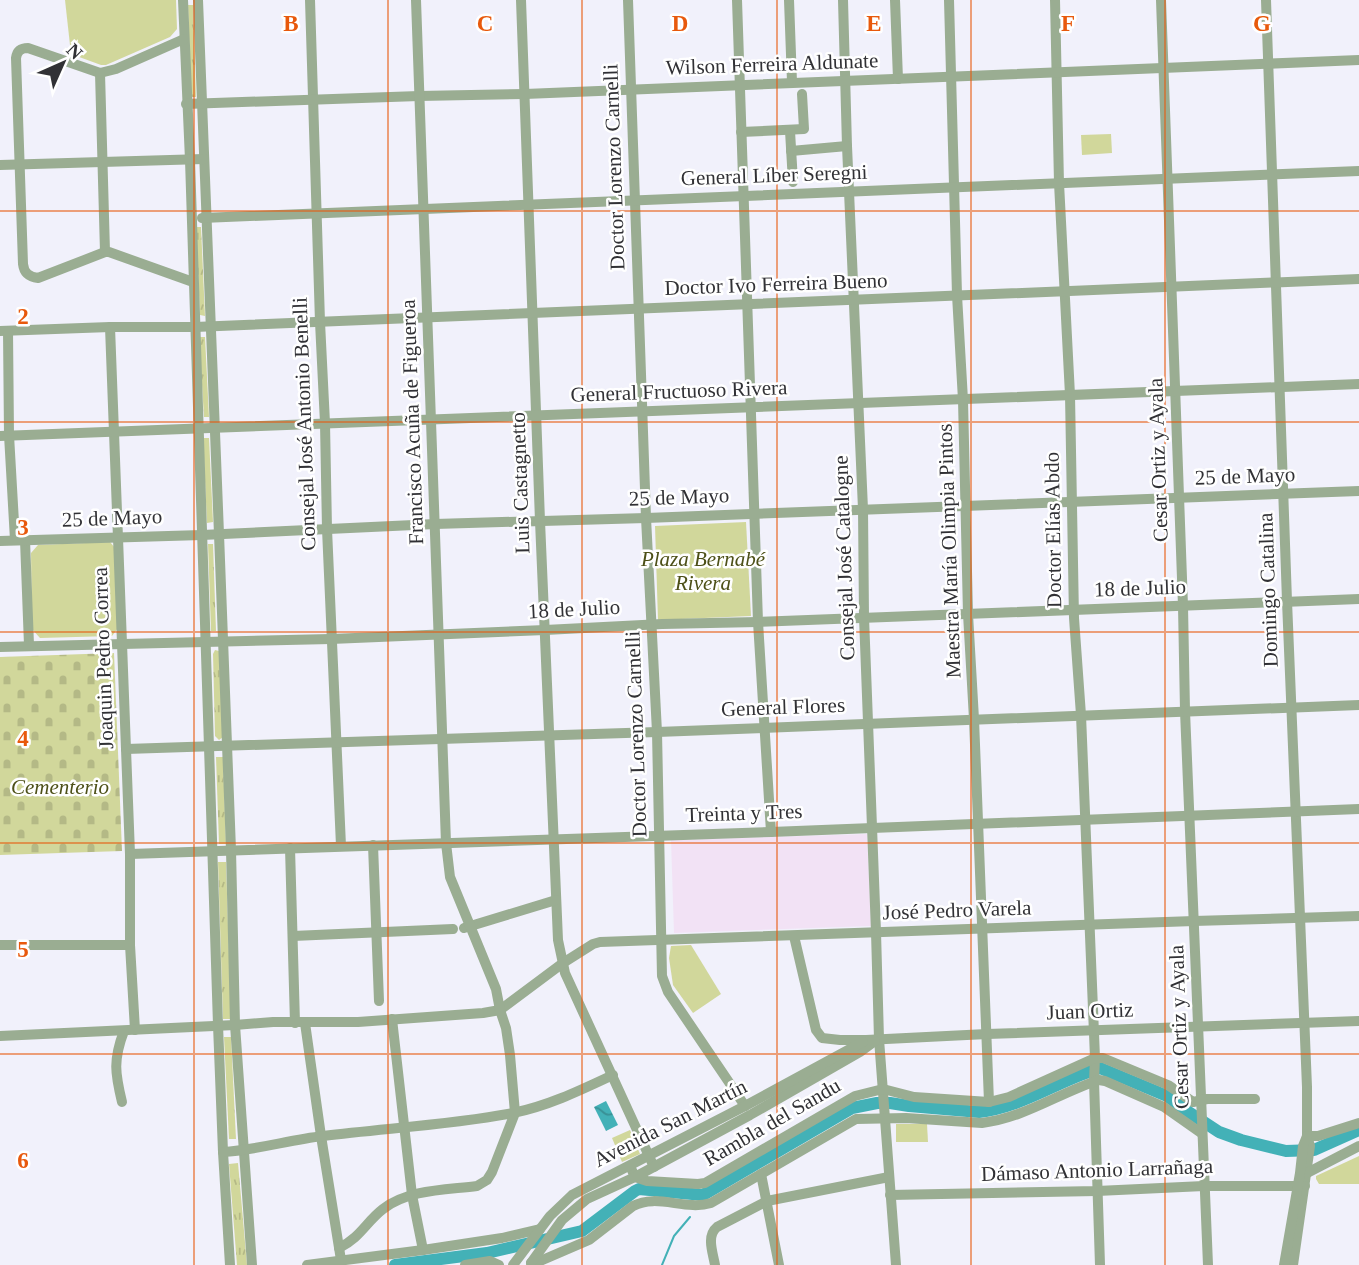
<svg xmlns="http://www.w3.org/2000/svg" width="1359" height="1265" font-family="Georgia,serif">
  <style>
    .medical { fill: #f2e2f5 }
    .grass { fill: url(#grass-tufts) }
    .cemetery { fill: url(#cemetery-stones) }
    .park { fill: #d1d79b }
    .water { fill: url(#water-waves) }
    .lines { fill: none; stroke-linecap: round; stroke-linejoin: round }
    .stream { stroke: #43b1b7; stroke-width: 2 }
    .river { stroke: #43b1b7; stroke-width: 12 }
    .minor { stroke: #9aad92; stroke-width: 10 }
    .grid { fill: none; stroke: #e8590c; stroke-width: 2; stroke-opacity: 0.55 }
    .labels { text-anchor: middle; stroke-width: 5; stroke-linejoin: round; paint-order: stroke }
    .street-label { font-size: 21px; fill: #313135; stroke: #fff }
    .park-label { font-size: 21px; font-style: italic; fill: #4d5018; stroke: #fff }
    .grid-label { font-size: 23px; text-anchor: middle; font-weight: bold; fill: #e8590c; stroke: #fff; stroke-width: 5; stroke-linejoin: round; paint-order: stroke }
  </style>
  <defs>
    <pattern id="grass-tufts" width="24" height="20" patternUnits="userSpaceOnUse" patternTransform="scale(1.75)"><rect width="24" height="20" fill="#d1d79b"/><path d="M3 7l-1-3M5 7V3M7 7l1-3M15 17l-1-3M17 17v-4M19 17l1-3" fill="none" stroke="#b4b986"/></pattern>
    <pattern id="cemetery-stones" width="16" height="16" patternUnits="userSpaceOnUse" patternTransform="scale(1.75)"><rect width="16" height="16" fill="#d1d79b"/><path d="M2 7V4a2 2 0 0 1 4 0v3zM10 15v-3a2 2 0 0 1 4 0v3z" fill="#b4b986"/></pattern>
    <pattern id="water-waves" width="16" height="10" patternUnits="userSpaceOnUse" patternTransform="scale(1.75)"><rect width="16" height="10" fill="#43b1b7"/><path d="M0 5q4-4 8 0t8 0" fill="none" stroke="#399196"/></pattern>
  </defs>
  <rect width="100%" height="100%" fill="#f1f1fb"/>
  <path class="medical" d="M867,834L871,926L674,933L671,840Z"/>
  <g class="grass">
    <path d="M188,5H193L196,97H191Z"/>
    <path d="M196,227H201L205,316L200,315Z"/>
    <path d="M199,337H205L209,417H204Z"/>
    <path d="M203,438H209L213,522L207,523Z"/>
    <path d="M208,544H213L216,631H211Z"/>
    <path d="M215,650L219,651L223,737L219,740L215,736L213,654Z"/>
    <path d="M216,757H223L226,844H219Z"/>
    <path d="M218,862H226L231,1019H223Z"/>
    <path d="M224,1037H231L236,1139H229Z"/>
    <path d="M238,1163L247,1265H237L229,1164Z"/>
  </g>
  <path class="cemetery" d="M114,653L122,851L0,855V657Z"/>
  <g class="park">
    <path d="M65,0H176L177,29L170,37L106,65H101L71,54Z"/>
    <path d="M1111,134L1112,153L1082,155L1081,135Z"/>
    <path d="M746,522L751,616L658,620L655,526Z"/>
    <path d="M110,542L115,548L118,628L112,636L40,638L32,629L31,553L38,545Z"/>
    <path d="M691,945L721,994L693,1013L673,985L669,958L671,946Z"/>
    <path d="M896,1124H927L928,1142H896Z"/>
    <path d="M630,1130L640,1154L622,1162L612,1138Z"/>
    <path d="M1359,1156V1184H1319L1316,1179V1176Z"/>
  </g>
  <path class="water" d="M606,1101L618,1125L606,1131L594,1107Z"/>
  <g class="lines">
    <path class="stream" d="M662,1265L674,1236L690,1217"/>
    <path class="river" d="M395,1265L487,1253L582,1231L635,1191L639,1189L703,1195L852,1108L877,1103H890L909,1106L979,1112C1023,1107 1059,1080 1100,1068L1167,1096L1184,1109L1219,1132L1241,1140L1286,1151L1314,1150L1359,1130"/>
    <g class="minor">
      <path d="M183,0L190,160L218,1025L223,1152L230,1265"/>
      <path d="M198,0L219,534L231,850L235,1025L252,1265"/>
      <path d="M310,0L320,322L325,423L327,529L341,846"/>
      <path d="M521,0L540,521L558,940L565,973L654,1167"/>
      <path d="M628,0L646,518L657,732L662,976L668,992L745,1106"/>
      <path d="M737,0L758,622L771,832"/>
      <path d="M789,0L792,82"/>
      <path d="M843,0L847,146L863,509L864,617L876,932L879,1039L896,1265"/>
      <path d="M895,0L898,79"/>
      <path d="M949,0L957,295L963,400L968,614L974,719L989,1102"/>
      <path d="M1055,0L1059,183L1070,395L1074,618L1081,715L1095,1058L1094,1081L1100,1265"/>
      <path d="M1161,0L1183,606L1185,711L1208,1265"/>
      <path d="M1266,0L1287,601L1307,1087V1136L1310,1146L1293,1265"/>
      <path d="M184,39L116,69L100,73L28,48C21,48 17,51 16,58L23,264C24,273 29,277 38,278L105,252H109L193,282"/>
      <path d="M100,73L105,252"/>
      <path d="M186,104L419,96L525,94L1359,60"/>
      <path d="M790,131L793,182"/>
      <path d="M741,132L804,129L802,94"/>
      <path d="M791,151L847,146"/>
      <path d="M0,165L204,159"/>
      <path d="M202,218L1359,171"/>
      <path d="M110,327L126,749L130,854V945L135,1030"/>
      <path d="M0,331L110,327H195L1359,279"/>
      <path d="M8,331L9,435L15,540"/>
      <path d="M0,436L1359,384"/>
      <path d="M25,540L29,645"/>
      <path d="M0,541L202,535L435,524L646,518L1359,491"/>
      <path d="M0,647L331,639L545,630L662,624L758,622L1359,599"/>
      <path d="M126,749L657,732L1359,705"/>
      <path d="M373,845L379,1001"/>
      <path d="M290,848L295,1023"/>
      <path d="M130,854L771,832L1359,809"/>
      <path d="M464,928L556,900"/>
      <path d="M293,936L453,929"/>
      <path d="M794,936L816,1030L822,1038L840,1040H866L987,1034L1359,1021"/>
      <path d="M0,945H130"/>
      <path d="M392,1019L412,1195L423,1250"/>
      <path d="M305,1023L321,1136L341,1260"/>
      <path d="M0,1036L235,1025L273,1022H358L483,1013L500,1010L563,963L593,944L600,942L1194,921L1359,916"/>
      <path d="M122,1102C115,1073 113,1060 124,1031"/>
      <path d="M1307,1136H1318L1359,1123"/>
      <path d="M223,1152C257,1150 289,1140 323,1136C386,1128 450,1125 513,1113C548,1106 581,1090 613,1075"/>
      <path d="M630,1166L635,1177L647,1181L698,1184L705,1183L855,1096L883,1089L914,1097L989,1102L1009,1097L1095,1058H1103L1168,1085L1193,1102L1207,1099H1255"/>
      <path d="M1303,1173H1307L1359,1146"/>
      <path d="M761,1174L779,1265"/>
      <path d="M890,1195L1097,1191L1204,1186H1305"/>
      <path d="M339,1248C361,1237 366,1222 383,1209C409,1189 447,1190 477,1186L487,1180L492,1172L515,1113L510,1055L506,1028L500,1010L496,989L450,877L446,843L416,0"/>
      <path d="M531,1263L540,1261L589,1240L633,1206C657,1193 685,1211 711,1203L856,1119L906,1118L982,1123C1024,1118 1059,1093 1099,1080L1105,1081L1164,1107L1201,1133"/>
      <path d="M531,1263L562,1220L587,1199L635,1177L750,1115L860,1052L875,1041"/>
      <path d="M307,1265L423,1250L502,1238L540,1229"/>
      <path d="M465,1265L490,1261L499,1265"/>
      <path d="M513,1265L550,1216L572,1195L745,1106L863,1042"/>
      <path d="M715,1265C713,1253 706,1236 717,1227L767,1201L889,1177"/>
      <path d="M1284,1265L1300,1173L1303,1146L1307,1136"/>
    </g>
  </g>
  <path class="grid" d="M194,0V1265M388,0V1265M582,0V1265M777,0V1265M971,0V1265M1165,0V1265M0,211H1359M0,422H1359M0,632H1359M0,843H1359M0,1054H1359"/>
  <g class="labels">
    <g class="street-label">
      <text transform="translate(772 64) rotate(-2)" y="7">Wilson Ferreira Aldunate</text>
      <text transform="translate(614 167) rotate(-92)" y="7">Doctor Lorenzo Carnelli</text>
      <text transform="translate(774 175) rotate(-2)" y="7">General Líber Seregni</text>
      <text transform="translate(776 284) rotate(-2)" y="7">Doctor Ivo Ferreira Bueno</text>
      <text transform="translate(679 391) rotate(-2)" y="7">General Fructuoso Rivera</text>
      <text transform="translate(412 422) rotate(-92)" y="7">Francisco Acuña de Figueroa</text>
      <text transform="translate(304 424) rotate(-92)" y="7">Consejal José Antonio Benelli</text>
      <text transform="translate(1158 460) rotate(-92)" y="7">Cesar Ortiz y Ayala</text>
      <text transform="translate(1245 476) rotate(-2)" y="7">25 de Mayo</text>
      <text transform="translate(520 483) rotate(-92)" y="7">Luis Castagnetto</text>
      <text transform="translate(679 497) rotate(-2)" y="7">25 de Mayo</text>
      <text transform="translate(112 518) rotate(-2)" y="7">25 de Mayo</text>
      <text transform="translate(1053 530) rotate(-91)" y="7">Doctor Elías Abdo</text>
      <text transform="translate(949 551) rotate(-92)" y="7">Maestra María Olimpia Pintos</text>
      <text transform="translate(844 558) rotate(-92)" y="7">Consejal José Catalogne</text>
      <text transform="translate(1140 588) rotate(-2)" y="7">18 de Julio</text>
      <text transform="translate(1268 590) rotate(-92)" y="7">Domingo Catalina</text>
      <text transform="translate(574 609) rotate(-3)" y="7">18 de Julio</text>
      <text transform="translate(103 658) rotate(-92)" y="7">Joaquin Pedro Correa</text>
      <text transform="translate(783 707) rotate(-2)" y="7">General Flores</text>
      <text transform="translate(636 734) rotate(-92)" y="7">Doctor Lorenzo Carnelli</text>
      <text transform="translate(744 813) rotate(-2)" y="7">Treinta y Tres</text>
      <text transform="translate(957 910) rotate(-2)" y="7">José Pedro Varela</text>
      <text transform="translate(1090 1011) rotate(-2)" y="7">Juan Ortiz</text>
      <text transform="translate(1179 1027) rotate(-92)" y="7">Cesar Ortiz y Ayala</text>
      <text transform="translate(772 1122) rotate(-30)" y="7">Rambla del Sandu</text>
      <text transform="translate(670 1123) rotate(-27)" y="7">Avenida San Martín</text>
      <text transform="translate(1097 1170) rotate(-2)" y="7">Dámaso Antonio Larrañaga</text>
    </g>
    <g class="park-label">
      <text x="703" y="566">Plaza Bernabé<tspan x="703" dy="24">Rivera</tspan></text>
      <text x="60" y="794">Cementerio</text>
    </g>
  </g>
  <g class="grid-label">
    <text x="291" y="31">B</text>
    <text x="485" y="31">C</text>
    <text x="680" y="31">D</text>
    <text x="874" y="31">E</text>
    <text x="1068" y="31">F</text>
    <text x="1262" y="31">G</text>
    <text x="23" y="324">2</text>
    <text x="23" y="535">3</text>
    <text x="23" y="746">4</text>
    <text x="23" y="957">5</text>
    <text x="23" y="1168">6</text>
  </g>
  <g transform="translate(63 63) rotate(45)" stroke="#ffffff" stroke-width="5" paint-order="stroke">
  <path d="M0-5L12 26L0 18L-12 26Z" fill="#313135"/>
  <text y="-10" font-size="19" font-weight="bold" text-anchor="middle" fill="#313135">N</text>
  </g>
</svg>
